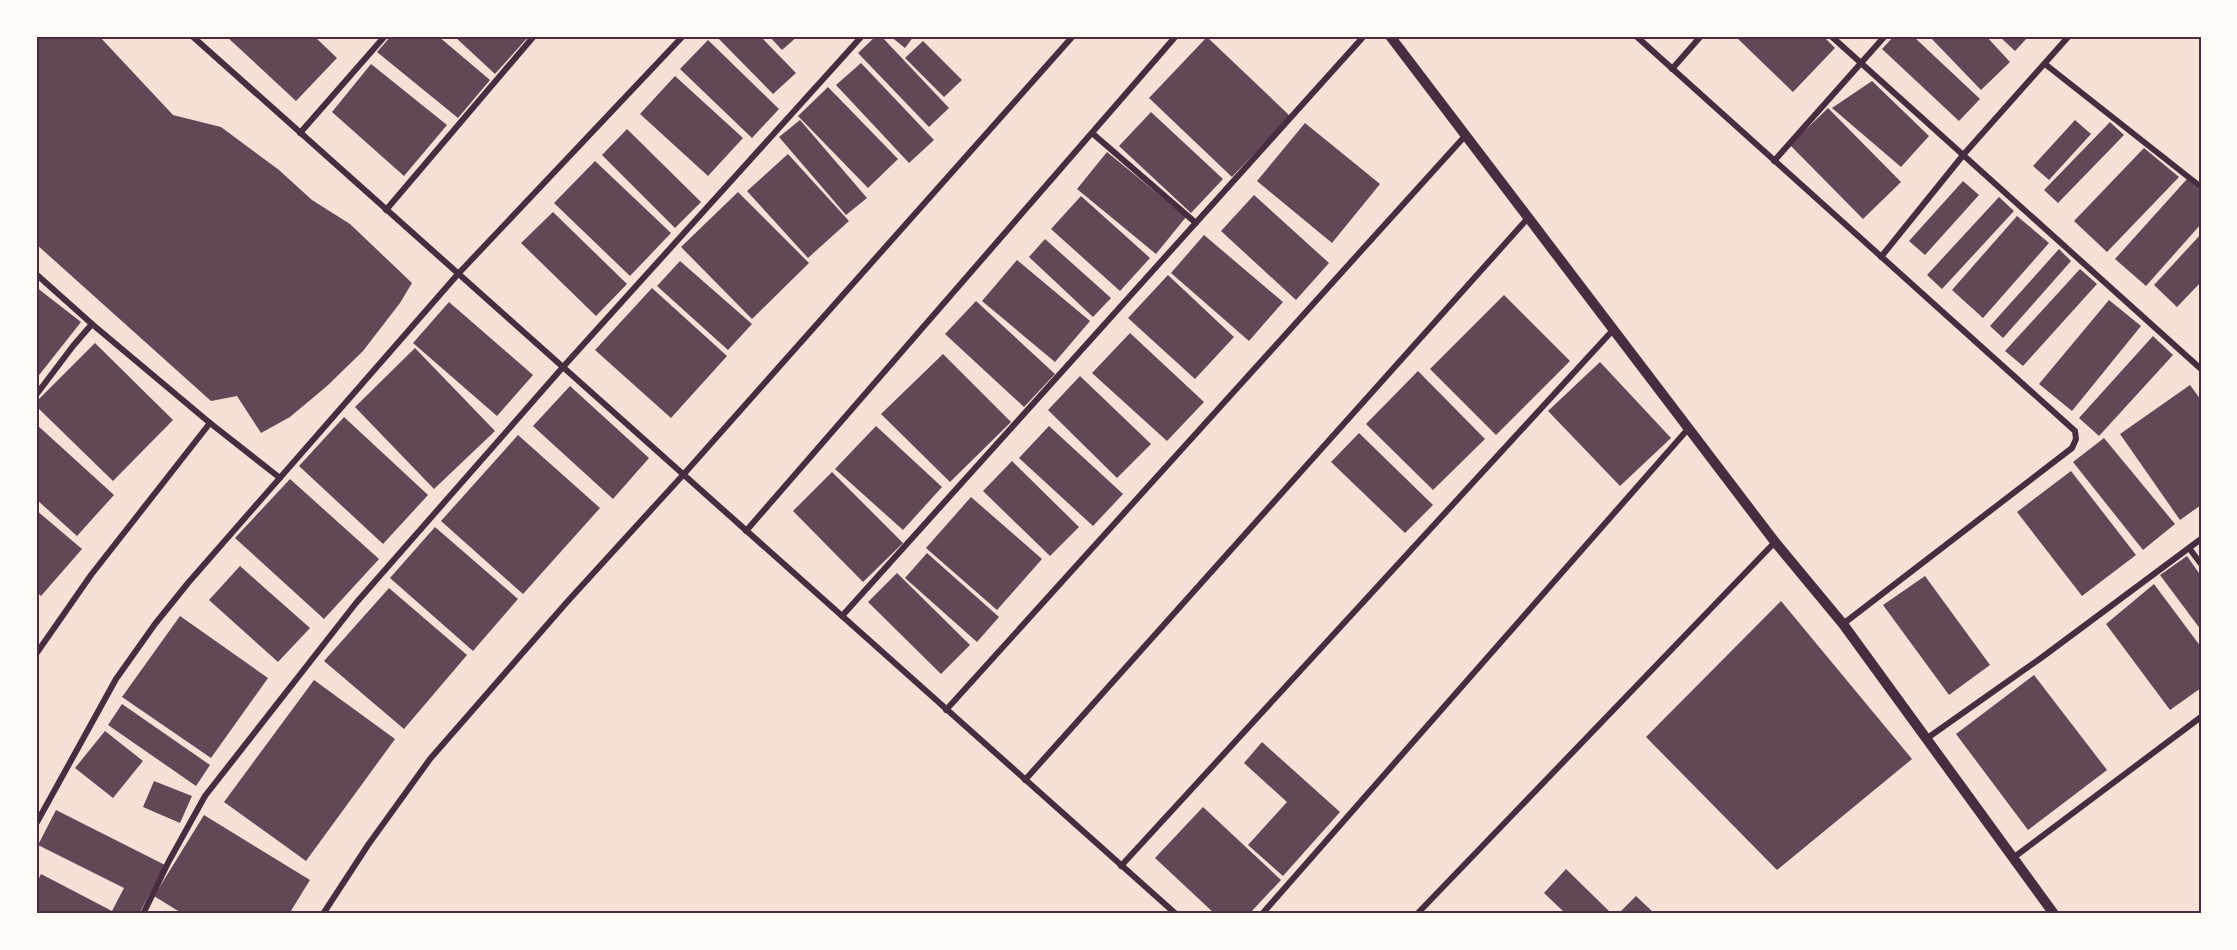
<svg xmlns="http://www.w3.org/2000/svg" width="2237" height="950" font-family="'Work Sans',sans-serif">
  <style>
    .building { fill: #644757 }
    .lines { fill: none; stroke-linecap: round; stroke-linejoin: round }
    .minor { stroke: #4a2c40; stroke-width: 6 }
    .tertiary { stroke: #4a2c40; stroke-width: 10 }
    .neatline { fill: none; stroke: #4a2c40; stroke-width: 2 }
  </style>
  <rect width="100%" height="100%" fill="#f7e1d7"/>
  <g class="building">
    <path d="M36,36H99L173,115L221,127L279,170L312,200L350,224L412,283L400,303L363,351L327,386L290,417L261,433L237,396L211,401L36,244Z"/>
    <path d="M226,36H314L337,58L296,101Z"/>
    <path d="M391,36H438L490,80L458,118L377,52Z"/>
    <path d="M454,36H529L495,74Z"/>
    <path d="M718,36H760L796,73L773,94L717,37Z"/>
    <path d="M769,36H798L782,50Z"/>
    <path d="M876,36H881L949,108L929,127L858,53Z"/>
    <path d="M890,36H914L905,48Z"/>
    <path d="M1735,36H1823L1835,48L1793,92Z"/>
    <path d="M1894,36H1913L1980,99L1959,121L1882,49Z"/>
    <path d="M1929,36H1986L2010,62L1981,90Z"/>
    <path d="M1999,36H2029L2015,51Z"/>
    <path d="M1207,37L1290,116L1232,177L1149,98Z"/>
    <path d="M708,40L779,109L752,138L680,69Z"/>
    <path d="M923,41L962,80L944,97L905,58Z"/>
    <path d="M861,63L934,140L909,163L836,85Z"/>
    <path d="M371,64L447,125L404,176L332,112Z"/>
    <path d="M675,76L743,138L708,176L640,114Z"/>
    <path d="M1872,81L1929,136L1901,167L1832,108Z"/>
    <path d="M828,87L898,159L868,188L798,116Z"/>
    <path d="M1828,108L1901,182L1863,219L1790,145Z"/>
    <path d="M1151,112L1223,179L1191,213L1119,146Z"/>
    <path d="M800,120L867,198L846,215L779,137Z"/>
    <path d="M2075,120L2091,134L2049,180L2033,166Z"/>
    <path d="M2110,122L2124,135L2058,203L2044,190Z"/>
    <path d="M1305,123L1380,184L1332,243L1257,181Z"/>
    <path d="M627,129L701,202L675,228L602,155Z"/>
    <path d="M2144,148L2179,177L2107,252L2074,221Z"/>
    <path d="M1107,152L1186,217L1156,254L1077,189Z"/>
    <path d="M788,154L849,221L808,258L747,191Z"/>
    <path d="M595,161L671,233L630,276L554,203Z"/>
    <path d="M2187,179L2201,191V224L2146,286L2115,259Z"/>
    <path d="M1963,181L1979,195L1925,255L1909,241Z"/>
    <path d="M738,192L809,263L752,319L681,247Z"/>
    <path d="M1254,195L1329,263L1296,300L1221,231Z"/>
    <path d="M1081,196L1150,258L1120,291L1051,229Z"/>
    <path d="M1999,197L2014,211L1942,289L1927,275Z"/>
    <path d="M553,212L627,284L596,316L521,243Z"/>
    <path d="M2017,216L2049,243L1983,318L1952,290Z"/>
    <path d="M2201,234V282L2177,307L2154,285Z"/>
    <path d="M1204,235L1283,302L1249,341L1171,273Z"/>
    <path d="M1045,239L1111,298L1093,317L1029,257Z"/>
    <path d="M2059,249L2071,261L2003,338L1990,326Z"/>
    <path d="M1017,260L1090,321L1055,362L982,301Z"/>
    <path d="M680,261L752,324L728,350L657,286Z"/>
    <path d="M2080,269L2097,284L2023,366L2005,351Z"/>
    <path d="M1168,275L1234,337L1195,379L1128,318Z"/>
    <path d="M36,287L81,322L36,379Z"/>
    <path d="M652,288L727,356L671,418L595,350Z"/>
    <path d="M1504,295L1570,361L1496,435L1430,369Z"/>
    <path d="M2109,300L2141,326L2072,411L2039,384Z"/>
    <path d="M976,301L1055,374L1024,407L945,334Z"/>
    <path d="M449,302L533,375L497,416L413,343Z"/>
    <path d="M1130,333L1204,402L1167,441L1092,373Z"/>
    <path d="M2153,336L2173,355L2099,436L2079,418Z"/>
    <path d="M95,343L173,420L113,481L36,406V402Z"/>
    <path d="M415,348L495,431L434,489L355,407Z"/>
    <path d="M943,354L1011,422L950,482L881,414Z"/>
    <path d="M1600,362L1671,438L1620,486L1548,411Z"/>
    <path d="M1418,371L1485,439L1433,490L1366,424Z"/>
    <path d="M1080,376L1151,444L1117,478L1048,410Z"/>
    <path d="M2190,385L2201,400V505L2180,520L2120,434Z"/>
    <path d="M570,386L649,458L613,499L533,426Z"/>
    <path d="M344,417L428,495L383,544L299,466Z"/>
    <path d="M36,424L114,495L77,536L36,499Z"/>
    <path d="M876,426L942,487L903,530L835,469Z"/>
    <path d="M1049,426L1123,494L1093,526L1019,458Z"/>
    <path d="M1359,433L1433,505L1405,533L1331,462Z"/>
    <path d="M518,435L600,508L523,594L441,521Z"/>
    <path d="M2104,438L2175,524L2143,550L2073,462Z"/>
    <path d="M1012,461L1079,527L1050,556L983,491Z"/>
    <path d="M2071,471L2136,555L2082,596L2017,512Z"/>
    <path d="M832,472L903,543L863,582L793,511Z"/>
    <path d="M290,479L379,559L324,619L235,538Z"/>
    <path d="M971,497L1042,559L997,610L926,548Z"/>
    <path d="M36,510L82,549L41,596L36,592Z"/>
    <path d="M435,527L518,599L473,651L390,578Z"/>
    <path d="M927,553L999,617L977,642L905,578Z"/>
    <path d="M2187,556L2201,576V630L2160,575Z"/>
    <path d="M240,566L310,628L278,662L209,600Z"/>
    <path d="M897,573L970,645L941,674L868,602Z"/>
    <path d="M1925,576L1990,665L1949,695L1883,605Z"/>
    <path d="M2154,584L2201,647V688L2170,710L2106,624Z"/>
    <path d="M389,588L467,655L404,729L324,661Z"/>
    <path d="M1781,601L1912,759L1777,870L1646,737Z"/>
    <path d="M180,616L268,678L211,758L122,697Z"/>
    <path d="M2034,675L2107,770L2028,830L1956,734Z"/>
    <path d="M314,680L395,739L306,861L224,802Z"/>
    <path d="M122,704L210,765L196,786L108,725Z"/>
    <path d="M105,731L143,761L113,798L75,768Z"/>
    <path d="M1262,742L1340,812L1283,876L1248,845L1287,802L1244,763Z"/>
    <path d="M154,781L192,796L180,823L143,807Z"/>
    <path d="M1203,807L1281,880L1249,914H1215L1155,858Z"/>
    <path d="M56,810L165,865L139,914H45L36,909V884L41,874L112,911L124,888L38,845Z"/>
    <path d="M204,815L310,880L289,914H183L154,896Z"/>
    <path d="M1566,869L1612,914H1566L1544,893Z"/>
    <path d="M1636,896L1655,914H1618Z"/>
  </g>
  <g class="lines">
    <g class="minor">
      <path d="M192,36L1176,914"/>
      <path d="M1636,36L2075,431L2076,439L2072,448L1843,624"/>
      <path d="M1831,36L2201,369"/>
      <path d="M2045,64L2201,187"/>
      <path d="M1672,69L1701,36"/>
      <path d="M300,133L385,36"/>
      <path d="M1092,133L1196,223"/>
      <path d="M1774,161L1885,36"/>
      <path d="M386,210L534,36"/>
      <path d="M1881,257L1964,154L2069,36"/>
      <path d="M36,274L92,324L73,346L36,395"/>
      <path d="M210,423L280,478"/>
      <path d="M746,531L1176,36"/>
      <path d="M2189,548L2201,564"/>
      <path d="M842,616L1364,36"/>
      <path d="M36,654L91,575L210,423L92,324"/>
      <path d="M946,710L1465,136"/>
      <path d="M1926,739L2041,658L2201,539"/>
      <path d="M1025,780L1528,218"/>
      <path d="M36,824L116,679L155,624L188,583L458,274L683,36"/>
      <path d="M2013,858L2201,717"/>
      <path d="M1121,866L1613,330"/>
      <path d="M143,914L169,861L205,796L356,603L563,367L862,36"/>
      <path d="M323,914L368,845L430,759L567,602L683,475L1073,36"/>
      <path d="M1262,914L1688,429"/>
      <path d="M1417,914L1775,542"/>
    </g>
    <path class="tertiary" d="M1390,36L1775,542L1843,624L2054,914"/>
  </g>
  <rect width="2237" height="950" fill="none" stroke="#fffaf5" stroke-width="75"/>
  <rect x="38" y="38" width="2162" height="874" class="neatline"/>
</svg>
